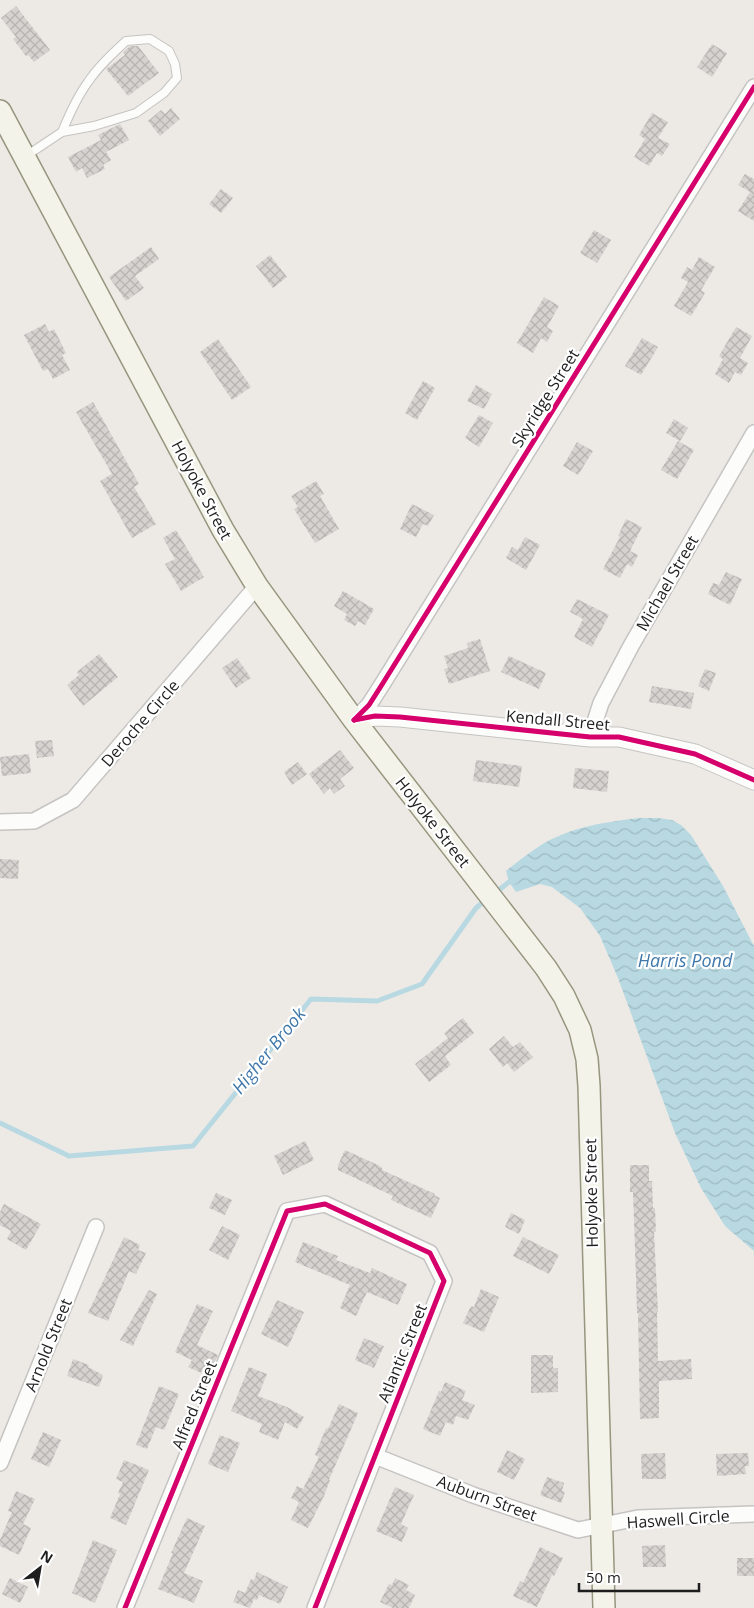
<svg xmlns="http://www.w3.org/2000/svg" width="754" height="1608" font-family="'Open Sans',sans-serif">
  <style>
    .water { fill: url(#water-waves) }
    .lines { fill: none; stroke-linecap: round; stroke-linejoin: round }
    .stream { stroke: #b8d9e2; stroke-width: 5 }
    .building { fill: url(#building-cross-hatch) }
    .service-casing { stroke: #c5c4c2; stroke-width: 10 }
    .minor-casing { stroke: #c5c4c2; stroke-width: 18 }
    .tertiary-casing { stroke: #c5c4c2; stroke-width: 21 }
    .secondary-casing { stroke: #96967e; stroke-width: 24 }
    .service { stroke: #fcfcfb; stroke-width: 8 }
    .minor { stroke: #fcfcfb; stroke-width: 15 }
    .tertiary { stroke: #fcfcfb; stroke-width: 19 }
    .secondary { stroke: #f3f3e9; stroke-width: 21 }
    .cycleway-casing { stroke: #fff; stroke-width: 8 }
    .cycleway { stroke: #d6006c; stroke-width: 5 }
    .labels { text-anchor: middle; stroke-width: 4.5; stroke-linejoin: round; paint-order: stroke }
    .street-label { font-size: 16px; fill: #1e1e1e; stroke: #fff }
    .water-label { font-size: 18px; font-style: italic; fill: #4178ab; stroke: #fff }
  </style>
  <defs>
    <pattern id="water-waves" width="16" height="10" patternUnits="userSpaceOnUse" patternTransform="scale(1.25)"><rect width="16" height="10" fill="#b8d9e2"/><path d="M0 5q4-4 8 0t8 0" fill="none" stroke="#9ebac1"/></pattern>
    <pattern id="building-cross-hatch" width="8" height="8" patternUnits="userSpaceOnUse" patternTransform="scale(1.25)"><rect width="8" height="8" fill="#d5d2cf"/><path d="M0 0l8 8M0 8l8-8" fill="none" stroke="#b6b4b1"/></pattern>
  </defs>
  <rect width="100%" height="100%" fill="#edeae6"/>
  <path class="water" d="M639,818H658L672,820L681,825L691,835L723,886L754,946V1251L725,1226L701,1188L675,1133L618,978L600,936L580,908L552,887L540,884L516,892L509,882L506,871C517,862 529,853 541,845C571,827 605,822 639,818Z"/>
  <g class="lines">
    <g class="stream">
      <path d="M494,894L509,882L516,881"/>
      <path d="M0,1123L69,1156L193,1146L311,999L377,1001L422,984L476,908L487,899"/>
    </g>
  </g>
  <g class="building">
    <path d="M16,6L50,50L34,62L28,55L26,56L13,39L16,37L1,18Z"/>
    <path d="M712,44L727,53L712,77L697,67Z"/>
    <path d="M130,46H138L159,73L128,96L106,69L125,55L123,52Z"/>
    <path d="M171,108L180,119L160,136L148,121L161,110L165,114Z"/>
    <path d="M652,113L668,122L658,138L670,144L662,156L657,153L649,166L634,157L645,139L639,135Z"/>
    <path d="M120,124L129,140L106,152L111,160L103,165L105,169L87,178L82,168L76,172L68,157L101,140L98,135Z"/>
    <path d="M745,174L754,179V221L738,211L750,192L738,185Z"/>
    <path d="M221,189L233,198L221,213L209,204Z"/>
    <path d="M594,230L611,240L597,263L580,253Z"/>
    <path d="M151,247L159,259L135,276L144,288L126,301L109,277Z"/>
    <path d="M270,255L287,277L273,288L256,266Z"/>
    <path d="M699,257L715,267L701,290L705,293L691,316L674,306L688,282L681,278L687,267L692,270Z"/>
    <path d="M544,297L559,306L547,327L553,331L547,342L541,338L533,353L517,343Z"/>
    <path d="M45,324L49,332L54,329L66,353L62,355L70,370L53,379L48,369L43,371L24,335Z"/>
    <path d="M736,327L752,336L740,358L748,363L741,375L735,372L729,383L715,374L723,359L719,356Z"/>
    <path d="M642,338L658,347L641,375L625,366Z"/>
    <path d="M218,339L251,387L232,400L200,352Z"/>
    <path d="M423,381L435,388L417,420L405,413Z"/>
    <path d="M476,385L492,394L484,409L467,401Z"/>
    <path d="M93,402L139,484L134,487L156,524L132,538L100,481L112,474L76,412Z"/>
    <path d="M479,415L493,423L479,447L465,438Z"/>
    <path d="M674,419L688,428L680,441L666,433Z"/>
    <path d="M678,441L694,450L677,479L661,470Z"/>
    <path d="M577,442L593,451L578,475L563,466Z"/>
    <path d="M316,481L324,494L320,496L339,529L315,543L294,509L298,507L291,496Z"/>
    <path d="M412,504L434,515L428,526L423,524L416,537L400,529Z"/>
    <path d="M626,519L642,527L630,551L638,555L632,567L627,564L620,578L603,569L620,537L618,536Z"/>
    <path d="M176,530L204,577L181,591L165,564L175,559L163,538Z"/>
    <path d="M525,537L540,545L526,570L506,558L512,547L518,550Z"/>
    <path d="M726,572L742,579L730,605L708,594L713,583L719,585Z"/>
    <path d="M343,591L374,609L365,625L358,621L355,626L344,620L347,614L334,606Z"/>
    <path d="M577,599L609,615L592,647L574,637L583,619L570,612Z"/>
    <path d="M480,639L490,671L449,684L444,669L448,668L444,656L468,648L467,643Z"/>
    <path d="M99,654L118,677L83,706L67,685L79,675L77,672Z"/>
    <path d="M509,656L546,673L539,689L501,672Z"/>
    <path d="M237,658L251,678L236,688L222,668Z"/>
    <path d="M705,669L716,673L709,691L698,686Z"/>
    <path d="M652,686L694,693L691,709L649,702Z"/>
    <path d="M52,740L54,756L37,758L35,741Z"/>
    <path d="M340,750L354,768L340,779L345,786L334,794L330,788L324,794L309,774Z"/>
    <path d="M29,754L31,773L2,776L0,757Z"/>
    <path d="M476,760L522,766L519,787L473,781Z"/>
    <path d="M298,762L307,774L292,785L284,772Z"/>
    <path d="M575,768L609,771L607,792L573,788Z"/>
    <path d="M0,859L19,860L18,879L0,878Z"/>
    <path d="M463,1018L474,1033L445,1056L451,1065L429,1082L415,1064L448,1038L444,1033Z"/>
    <path d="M504,1036L513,1047L520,1042L533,1057L514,1072L507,1063L503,1067L489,1049Z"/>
    <path d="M305,1141L314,1160L283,1175L274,1156Z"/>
    <path d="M345,1150L380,1166L382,1168V1170L435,1194L434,1195L440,1198L431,1218L391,1200L393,1196L338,1170V1165Z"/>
    <path d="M630,1165H649V1181H652L653,1208H655L656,1232H654L658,1312H657L658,1361L691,1359L692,1379L659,1381V1418L640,1419L638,1313H637L636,1278L633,1192H630Z"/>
    <path d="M216,1193L232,1200L225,1215L209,1208Z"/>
    <path d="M4,1204L41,1224L26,1250L7,1239L11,1231L0,1225V1212Z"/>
    <path d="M511,1213L525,1220L519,1234L505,1227Z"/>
    <path d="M222,1226L240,1235L228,1260L209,1250Z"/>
    <path d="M124,1237L140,1245L138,1250L146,1253L136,1274L129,1271L108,1321L88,1313Z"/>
    <path d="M523,1237L559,1255L549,1274L513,1256Z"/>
    <path d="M303,1242L338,1256L336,1260L370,1273L372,1268L407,1284L398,1305L367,1292L356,1316L340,1308L350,1285L295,1262Z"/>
    <path d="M481,1289L499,1297L484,1332L463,1323L471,1306L474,1307Z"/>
    <path d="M149,1290L157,1294L133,1346L120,1340Z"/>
    <path d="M277,1300L304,1312L288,1347L261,1334Z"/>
    <path d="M197,1304L213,1311L197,1345L218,1355L211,1370L203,1367L201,1373L188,1367L192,1360L175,1352Z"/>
    <path d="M364,1338L384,1346L374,1368L355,1360Z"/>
    <path d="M531,1355H553V1368H558V1392L531,1393Z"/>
    <path d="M73,1359L89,1365L88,1367L103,1375L99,1387L67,1376Z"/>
    <path d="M249,1367L267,1374L258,1396L287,1407L304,1417L297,1429L285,1422L278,1440L259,1432L262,1424L231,1411Z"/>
    <path d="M445,1382L466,1391L462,1400L475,1405L468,1420L456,1416L453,1425L446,1422L440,1436L423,1429L439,1391L441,1392Z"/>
    <path d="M159,1386L179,1394L164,1430L156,1427L147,1449L136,1445Z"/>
    <path d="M339,1404L358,1413L329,1480H330L324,1496L308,1528L291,1520L299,1502L291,1498L297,1486L303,1489L319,1457L315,1455L326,1428L328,1429Z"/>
    <path d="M43,1432L61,1440L49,1467L31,1459Z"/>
    <path d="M220,1435L240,1443L228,1472L208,1464Z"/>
    <path d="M507,1450L525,1459L514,1480L497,1472Z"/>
    <path d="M665,1453L666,1479H642L641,1454Z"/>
    <path d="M748,1453L749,1466H745L746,1474L717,1476L716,1454Z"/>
    <path d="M124,1460L149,1470L126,1525L110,1518L120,1494L118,1493L123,1482L116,1479Z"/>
    <path d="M547,1477L564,1483L562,1491L565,1492L561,1503L540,1495Z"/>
    <path d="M395,1487L414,1495L401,1524L408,1528L402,1542L376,1531Z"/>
    <path d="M16,1491L35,1499L23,1524L31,1528L19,1555L0,1546V1540L12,1512L8,1511Z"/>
    <path d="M187,1518L205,1526L184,1573L203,1581L194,1603L158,1589L173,1553H171Z"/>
    <path d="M93,1540L117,1550L95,1603L72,1593Z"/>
    <path d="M665,1545L666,1567H643L642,1546Z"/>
    <path d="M540,1547L563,1558L554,1576L552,1575L537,1607L513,1596L520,1581L523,1583Z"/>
    <rect x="737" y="1558" width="17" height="18"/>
    <path d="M257,1572L288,1587L280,1604L259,1595L257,1600L254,1599L250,1608L233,1602L238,1590L245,1593L251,1579L254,1580Z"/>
    <path d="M10,1578L28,1587L20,1603L2,1594Z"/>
    <path d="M395,1578L409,1585L406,1590L415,1595L409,1608H393L380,1602L389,1584L392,1585Z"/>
  </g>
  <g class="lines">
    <g class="service-casing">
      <path id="service" d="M26,156L62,132L94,126L136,113L164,93L177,78L175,64L169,51L150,39L126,41C112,54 98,67 88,82C77,97 69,115 62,132"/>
    </g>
    <g class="minor-casing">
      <g id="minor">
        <path d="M354,720L369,705L383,683L754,87"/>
        <path d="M590,737L601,703L631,646L754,433"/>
        <path d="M0,822L34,821L73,800L257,586"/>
        <path d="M375,1456L473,1495L578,1530L638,1518L754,1514"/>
        <path d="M0,1463L96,1227"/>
        <path d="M125,1608L287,1211L325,1204L430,1253L444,1281L315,1608"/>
      </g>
    </g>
    <g class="tertiary-casing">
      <path id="tertiary" d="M354,720L375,716L400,717L590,737H619L695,754L754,780"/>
    </g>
    <g class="secondary-casing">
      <path id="secondary" d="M0,111L223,530L257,586L354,720L546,968L564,996L580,1030L587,1059L589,1086L604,1608"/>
    </g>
    <use href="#service" class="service"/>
    <use href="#minor" class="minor"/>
    <use href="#tertiary" class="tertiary"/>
    <use href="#secondary" class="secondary"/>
    <g class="cycleway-casing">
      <g id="cycleway">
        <path d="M354,720L369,705L383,683L754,87"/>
        <path d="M354,720L375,716L400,717L590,737H619L695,754L754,780"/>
        <path d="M125,1608L287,1211L325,1204L430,1253L444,1281L315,1608"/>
      </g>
    </g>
    <use href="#cycleway" class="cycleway"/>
  </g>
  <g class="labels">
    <g class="street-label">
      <text transform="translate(545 398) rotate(-58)" y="6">Skyridge Street</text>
      <text transform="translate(202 490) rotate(62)" y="6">Holyoke Street</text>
      <text transform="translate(667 583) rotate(-60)" y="6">Michael Street</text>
      <text transform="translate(558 720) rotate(5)" y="6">Kendall Street</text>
      <text transform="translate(140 723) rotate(-49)" y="6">Deroche Circle</text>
      <text transform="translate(433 822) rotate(52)" y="6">Holyoke Street</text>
      <text transform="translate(591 1193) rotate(-91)" y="6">Holyoke Street</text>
      <text transform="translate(48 1345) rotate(-68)" y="6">Arnold Street</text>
      <text transform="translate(402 1353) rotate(-68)" y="6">Atlantic Street</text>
      <text transform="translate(194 1405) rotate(-68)" y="6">Alfred Street</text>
      <text transform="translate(487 1498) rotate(20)" y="6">Auburn Street</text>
      <text transform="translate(678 1519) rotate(-4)" y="6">Haswell Circle</text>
    </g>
    <g class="water-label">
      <text x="685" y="967">Harris Pond</text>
      <text transform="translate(269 1051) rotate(-51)" y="6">Higher Brook</text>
    </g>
  </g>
  <g transform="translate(40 1568) rotate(31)" stroke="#ffffff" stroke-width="4" paint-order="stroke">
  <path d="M0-4L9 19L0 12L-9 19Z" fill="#1e1e1e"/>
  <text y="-8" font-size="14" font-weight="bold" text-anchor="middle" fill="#1e1e1e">N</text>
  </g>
  <path d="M579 1583v8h120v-8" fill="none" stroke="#1e1e1e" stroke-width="2.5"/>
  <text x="586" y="1583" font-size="15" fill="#1e1e1e" stroke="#ffffff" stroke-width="4" paint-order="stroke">50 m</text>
</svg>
